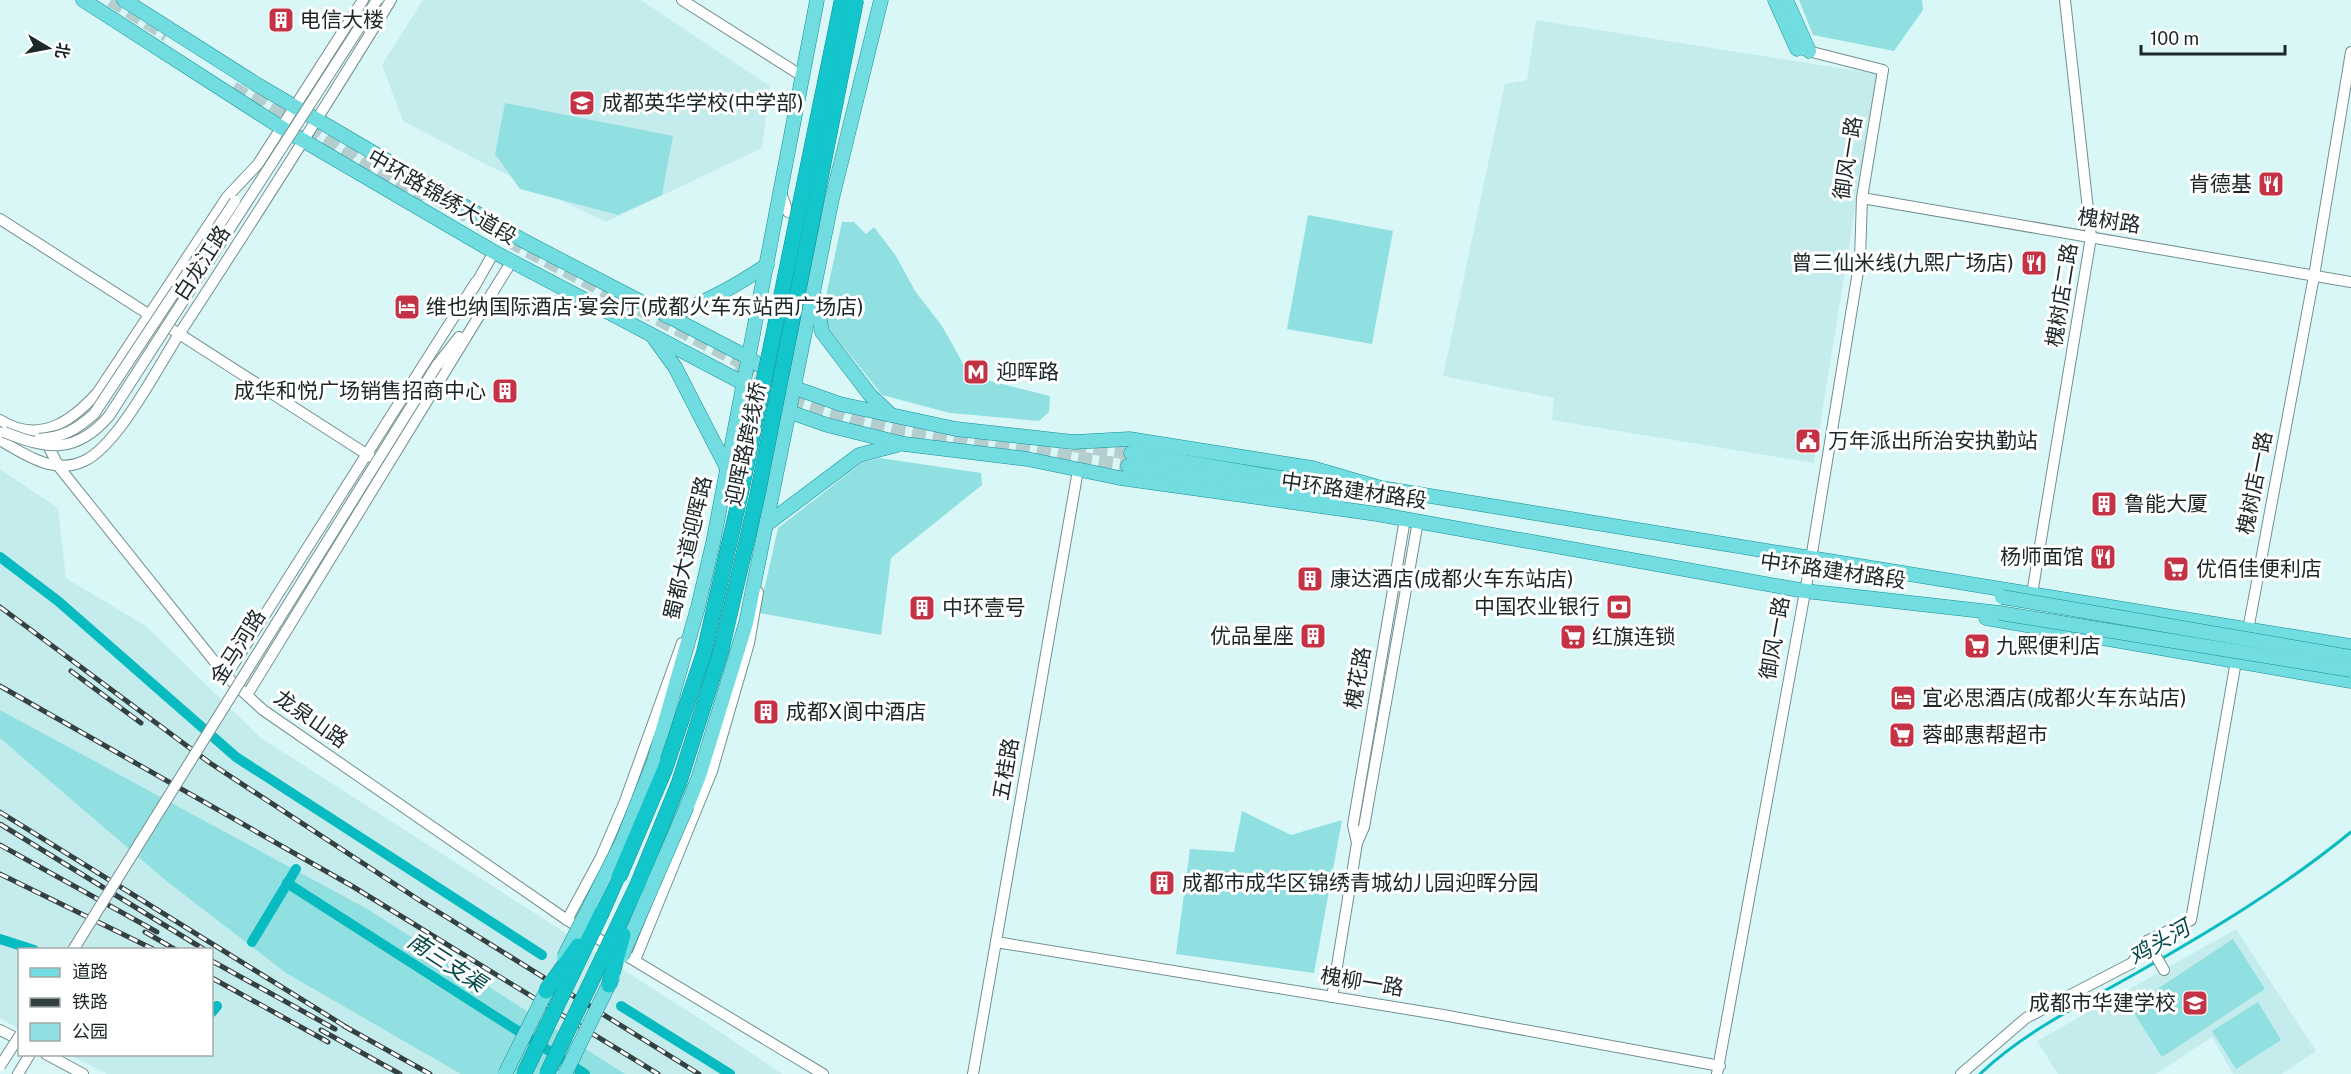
<svg xmlns="http://www.w3.org/2000/svg" width="2351" height="1074" font-family="'Public Sans','Noto Sans SC',sans-serif">
  <style>
    .built { fill: #c5eced }
    .green { fill: #90dfe1 }
    .lines { fill: none; stroke-linecap: round; stroke-linejoin: round }
    .stream { stroke: #08bbc0; stroke-width: 3 }
    .canal { stroke: #08bbc0; stroke-width: 10 }
    .major-tunnel { stroke: #b4cdce; stroke-width: 14; stroke-dasharray: 14 7; stroke-linecap: butt }
    .minor-casing { stroke: #748f90; stroke-width: 12 }
    .major-casing { stroke: #168e93; stroke-width: 15 }
    .highway-casing { stroke: #168e93; stroke-width: 16 }
    .minor { stroke: #fff; stroke-width: 10 }
    .major { stroke: #71dde0; stroke-width: 14 }
    .highway { stroke: #13c6cc; stroke-width: 15 }
    .rail-casing { stroke: #344142; stroke-width: 5 }
    .rail { stroke: #fff; stroke-width: 3; stroke-dasharray: 9; stroke-linecap: butt }
    .minor-bridge-casing { stroke: #748f90; stroke-width: 12; stroke-linecap: butt }
    .major-bridge-casing { stroke: #168e93; stroke-width: 15; stroke-linecap: butt }
    .highway-bridge-casing { stroke: #168e93; stroke-width: 16; stroke-linecap: butt }
    .minor-bridge { stroke: #fff; stroke-width: 10 }
    .major-bridge { stroke: #71dde0; stroke-width: 14 }
    .highway-bridge { stroke: #13c6cc; stroke-width: 15 }
    .labels { text-anchor: middle; stroke-width: 6; stroke-linejoin: round; paint-order: stroke }
    .poi-label { font-size: 21px; fill: #1c2728; stroke: #fff; text-anchor: start }
    .street-label { font-size: 21px; fill: #1c2728; stroke: #fff }
    .water-label { font-size: 22px; font-style: italic; fill: #05494b; stroke: #fff }
  </style>
  <rect width="100%" height="100%" fill="#daf7f8"/>
  <g class="built">
    <path d="M423,0H641L770,86L762,148L606,222L489,166L403,121L382,65Z"/>
    <path d="M1536,20L1877,74L1814,463L1552,420L1554,398L1443,376L1505,84L1527,80Z"/>
    <path d="M0,469L58,508L66,578L146,626L261,738L708,1024L782,1074H107L70,1055L212,1054V950H20L19,1029L0,1018Z"/>
    <path d="M2236,929L2316,1051L2282,1074H2233L2212,1037L2156,1074H2058L2037,1041Z"/>
  </g>
  <g class="green">
    <path d="M1799,0H1922L1923,10L1894,51L1813,35Z"/>
    <path d="M505,103L673,136L662,195L618,215L520,189L495,154Z"/>
    <path d="M1308,215L1393,231L1372,344L1287,329Z"/>
    <path d="M842,222H854L866,234L874,227L896,256L915,291L942,326L970,376L1050,396L1049,412L1039,421L950,413L882,395L827,326L823,310Z"/>
    <path d="M880,458L981,473L982,485L891,558L881,635L759,613L778,528L863,462Z"/>
    <path d="M0,710L369,910L625,1074H461L286,973L164,879L0,738Z"/>
    <path d="M1242,811L1291,835L1342,820L1314,973L1176,954L1190,849L1234,852Z"/>
    <path d="M2233,939L2265,989L2162,1057L2130,1007Z"/>
    <path d="M2258,1002L2281,1040L2236,1069L2212,1031Z"/>
  </g>
  <g class="lines">
    <path class="stream" d="M1980,1074C2024,1032 2080,1005 2133,975C2209,932 2284,887 2351,832"/>
    <g class="canal">
      <path d="M0,557L58,601L236,757L542,955"/>
      <path d="M287,883L585,1074"/>
      <path d="M0,939L34,950"/>
      <path d="M252,942L296,869"/>
      <path d="M621,1006L730,1074"/>
      <path d="M212,1012L217,1006"/>
    </g>
    <g class="major-tunnel">
      <path d="M111,0L167,35"/>
      <path d="M233,88L422,202"/>
      <path d="M256,92L517,245L756,370"/>
      <path d="M734,371L799,400L853,419L899,430L1128,466"/>
      <path d="M1073,445L1131,453"/>
    </g>
    <g class="minor-casing">
      <g id="minor">
        <path d="M682,0L802,76"/>
        <path d="M781,193L788,212L804,218"/>
        <path d="M1862,198L2351,282"/>
        <path d="M0,219L371,457"/>
        <path d="M473,289L494,252"/>
        <path d="M484,306L512,261"/>
        <path d="M437,365L459,337"/>
        <path d="M0,420C40,445 72,421 98,392L227,197L258,164L363,0"/>
        <path d="M40,430L59,467L226,676L263,710L567,920L823,1074"/>
        <path d="M0,440C25,455 55,475 84,461C117,446 156,371 176,339C249,227 321,114 391,0"/>
        <path d="M2032,594L2091,237L2065,0"/>
        <path d="M226,676L476,282"/>
        <path d="M247,695L487,303"/>
        <path d="M1357,843L1353,825L1405,519"/>
        <path d="M567,920L601,857L625,801L682,643"/>
        <path d="M2147,941L2164,970"/>
        <path d="M996,942L1443,1015L1720,1066"/>
        <path d="M635,960L712,771L749,643L758,592"/>
        <path d="M1332,997L1357,843L1364,827L1418,521"/>
        <path d="M0,1030L20,1040"/>
        <path d="M46,1054L83,1074"/>
        <path d="M18,1074L30,1054"/>
        <path d="M973,1074L1078,470"/>
        <path d="M1717,1074L1811,559L1860,259L1862,198L1883,70L1804,50"/>
        <path d="M1961,1074L2026,1018L2132,963L2147,941L2191,920L2236,661L2248,630L2314,276L2351,52"/>
      </g>
    </g>
    <g class="major-casing">
      <g id="major">
        <path d="M83,0L282,128L494,252L743,383L790,412L827,425L904,444L1027,459L1120,478L1377,514L1805,591L2000,613"/>
        <path d="M124,0L256,84L524,241L747,357L795,388L840,404L956,429L1073,442L1129,439L1312,468L1381,488L2351,646"/>
        <path d="M1775,0L1797,49"/>
        <path d="M1786,0L1809,51"/>
        <path d="M816,298L822,332L870,395L891,415"/>
        <path d="M667,316C703,304 736,286 767,265"/>
        <path d="M654,338L675,367L727,468"/>
        <path d="M1131,453L1311,483L1352,486"/>
        <path d="M1128,466L1309,494L1336,502"/>
        <path d="M767,524L859,455L897,445"/>
        <path d="M1986,618L2351,681"/>
        <path d="M654,761L698,607L713,543L817,0"/>
        <path d="M687,806L699,776L746,623L832,199L881,0"/>
      </g>
    </g>
    <g class="highway-casing">
      <path id="highway" d="M602,912L623,864"/>
    </g>
    <use href="#minor" class="minor"/>
    <use href="#major" class="major"/>
    <use href="#highway" class="highway"/>
    <g class="rail-casing">
      <g id="rail">
        <path d="M0,607L210,763L419,900L699,1074"/>
        <path d="M71,671L141,723"/>
        <path d="M0,686L352,886L658,1074"/>
        <path d="M0,812L351,1030"/>
        <path d="M0,824L205,950"/>
        <path d="M0,845L157,932"/>
        <path d="M0,874L155,950"/>
        <path d="M145,932L176,950"/>
        <path d="M212,961L335,1029"/>
        <path d="M212,978L328,1042"/>
        <path d="M344,1026L430,1074"/>
        <path d="M321,1030L400,1074"/>
      </g>
    </g>
    <use href="#rail" class="rail"/>
    <g class="minor-bridge-casing">
      <g id="minor-bridge">
        <path d="M4,432C48,450 76,454 109,416L377,0"/>
        <path d="M39,439C63,437 76,430 94,414L235,201"/>
        <path d="M73,950L437,365"/>
        <path d="M0,1066L20,1035"/>
      </g>
    </g>
    <g class="major-bridge-casing">
      <g id="major-bridge">
        <path d="M2002,597L2351,657"/>
        <path d="M2000,613L2351,670"/>
        <path d="M622,956L687,806"/>
        <path d="M564,957L622,842L654,761"/>
        <path d="M505,1074L551,982"/>
        <path d="M565,1074L613,976"/>
      </g>
    </g>
    <g class="highway-bridge-casing">
      <g id="highway-bridge">
        <path d="M619,877L665,769L704,653L741,492L842,0"/>
        <path d="M609,985L623,935"/>
        <path d="M546,991L578,946"/>
        <path d="M524,1074L602,912"/>
        <path d="M547,1074L637,886L679,783L721,651L757,497L856,0"/>
      </g>
    </g>
    <use href="#minor-bridge" class="minor-bridge"/>
    <use href="#major-bridge" class="major-bridge"/>
    <use href="#highway-bridge" class="highway-bridge"/>
  </g>
  <defs>
    <g id="building-square" transform="scale(1.35)"><rect x="-9" y="-9" width="18" height="18" rx="4" fill="#c33245" stroke="#fff"/><path d="M-4-6H4V6H1V3H-1V6H-4ZM-2.5-4.3h1.7v1.8h-1.7ZM.8-4.3h1.7v1.8H.8ZM-2.5-1h1.7V.8h-1.7ZM.8-1h1.7V.8H.8Z" fill="#fff"/></g>
    <g id="school-square" transform="scale(1.35)"><rect x="-9" y="-9" width="18" height="18" rx="4" fill="#c33245" stroke="#fff"/><path d="M0-5L7-2L0 1L-7-2ZM-4 1L0 2.5L4 1V4Q0 6-4 4Z" fill="#fff"/></g>
    <g id="restaurant-square" transform="scale(1.35)"><rect x="-9" y="-9" width="18" height="18" rx="4" fill="#c33245" stroke="#fff"/><path d="M-5-6h1v4h1v-4h1v4h1v-4h1v5L-1.5 .5V6h-2V.5L-5-1ZM5-6V6H3V1.5H1.5Q1.5-4 5-6Z" fill="#fff"/></g>
    <g id="hotel-square" transform="scale(1.35)"><rect x="-9" y="-9" width="18" height="18" rx="4" fill="#c33245" stroke="#fff"/><path d="M-6-4.5h1.5V1H6V5H4.5V3h-9V5H-6ZM-4 0a1.8 1.8 0 1 1 3.6 0ZM.5 0V-2.5h3Q6-2.5 6 0Z" fill="#fff"/></g>
    <g id="metro-square" transform="scale(1.35)"><rect x="-9" y="-9" width="18" height="18" rx="4" fill="#c33245" stroke="#fff"/><path d="M-5.5 5V-5H-3L0 0L3-5H5.5V5H3V-.5L0 4L-3-.5V5Z" fill="#fff"/></g>
    <g id="civic-square" transform="scale(1.35)"><rect x="-9" y="-9" width="18" height="18" rx="4" fill="#c33245" stroke="#fff"/><path d="M-.6-6.5H3V-4.5H.6V-3L4-1V1h2V6H-6V1h2V-1L-.6-3ZM-1.2 2.5V6h2.4V2.5Z" fill="#fff"/></g>
    <g id="supermarket-square" transform="scale(1.35)"><rect x="-9" y="-9" width="18" height="18" rx="4" fill="#c33245" stroke="#fff"/><path d="M-6-5.5h2.5l.6 2H6L4.5 2H-2.5L-4.4-4H-6ZM-1.5 3.2a1.3 1.3 0 1 0 .1 0ZM3 3.2a1.3 1.3 0 1 0 .1 0Z" fill="#fff"/></g>
    <g id="bank-square" transform="scale(1.35)"><rect x="-9" y="-9" width="18" height="18" rx="4" fill="#c33245" stroke="#fff"/><path d="M-6-4H6V4H-6ZM0-2.3a2.3 2.3 0 1 0 0 4.6a2.3 2.3 0 1 0 0-4.6Z" fill="#fff"/></g>
  </defs>
  <g fill-rule="evenodd">
    <use href="#building-square" x="281" y="20"/>
    <use href="#school-square" x="582" y="103"/>
    <use href="#restaurant-square" x="2271" y="184"/>
    <use href="#restaurant-square" x="2034" y="263"/>
    <use href="#hotel-square" x="407" y="307"/>
    <use href="#metro-square" x="976" y="372"/>
    <use href="#building-square" x="505" y="391"/>
    <use href="#civic-square" x="1808" y="441"/>
    <use href="#building-square" x="2104" y="504"/>
    <use href="#restaurant-square" x="2103" y="557"/>
    <use href="#supermarket-square" x="2176" y="569"/>
    <use href="#building-square" x="1310" y="579"/>
    <use href="#bank-square" x="1619" y="607"/>
    <use href="#building-square" x="922" y="608"/>
    <use href="#building-square" x="1313" y="636"/>
    <use href="#supermarket-square" x="1573" y="637"/>
    <use href="#supermarket-square" x="1977" y="646"/>
    <use href="#hotel-square" x="1903" y="698"/>
    <use href="#building-square" x="766" y="712"/>
    <use href="#supermarket-square" x="1902" y="735"/>
    <use href="#building-square" x="1162" y="883"/>
    <use href="#school-square" x="2195" y="1003"/>
  </g>
  <g class="labels">
    <g class="poi-label">
      <text x="300" y="27">电信大楼</text>
      <text x="602" y="110">成都英华学校(中学部)</text>
      <text x="2252" y="191" text-anchor="end">肯德基</text>
      <text x="2014" y="270" text-anchor="end">曾三仙米线(九熙广场店)</text>
      <text x="426" y="314">维也纳国际酒店·宴会厅(成都火车东站西广场店)</text>
      <text x="996" y="379">迎晖路</text>
      <text x="486" y="398" text-anchor="end">成华和悦广场销售招商中心</text>
      <text x="1828" y="448">万年派出所治安执勤站</text>
      <text x="2124" y="511">鲁能大厦</text>
      <text x="2084" y="564" text-anchor="end">杨师面馆</text>
      <text x="2196" y="576">优佰佳便利店</text>
      <text x="1330" y="586">康达酒店(成都火车东站店)</text>
      <text x="1600" y="614" text-anchor="end">中国农业银行</text>
      <text x="942" y="615">中环壹号</text>
      <text x="1294" y="643" text-anchor="end">优品星座</text>
      <text x="1592" y="644">红旗连锁</text>
      <text x="1996" y="653">九熙便利店</text>
      <text x="1922" y="705">宜必思酒店(成都火车东站店)</text>
      <text x="786" y="719">成都X阆中酒店</text>
      <text x="1922" y="742">蓉邮惠帮超市</text>
      <text x="1182" y="890">成都市成华区锦绣青城幼儿园迎晖分园</text>
      <text x="2176" y="1010" text-anchor="end">成都市华建学校</text>
    </g>
    <g class="street-label">
      <text transform="translate(1848 158) rotate(-81)" y="7">御风一路</text>
      <text transform="translate(442 197) rotate(30)" y="7">中环路锦绣大道段</text>
      <text transform="translate(2109 221) rotate(8)" y="7">槐树路</text>
      <text transform="translate(202 263) rotate(-57)" y="7">白龙江路</text>
      <text transform="translate(2062 295) rotate(-81)" y="7">槐树店二路</text>
      <text transform="translate(746 444) rotate(-78)" y="7">迎晖路跨线桥</text>
      <text transform="translate(2255 483) rotate(-79)" y="7">槐树店一路</text>
      <text transform="translate(1354 491) rotate(8)" y="7">中环路建材路段</text>
      <text transform="translate(688 548) rotate(-77)" y="7">蜀都大道迎晖路</text>
      <text transform="translate(1833 571) rotate(8)" y="7">中环路建材路段</text>
      <text transform="translate(1775 638) rotate(-80)" y="7">御风一路</text>
      <text transform="translate(238 647) rotate(-58)" y="7">金马河路</text>
      <text transform="translate(1358 678) rotate(-80)" y="7">槐花路</text>
      <text transform="translate(311 719) rotate(35)" y="7">龙泉山路</text>
      <text transform="translate(1006 769) rotate(-80)" y="7">五桂路</text>
      <text transform="translate(1362 982) rotate(9)" y="7">槐柳一路</text>
    </g>
    <g class="water-label">
      <text transform="translate(2159 942) rotate(-30)" y="8">鸡头河</text>
      <text transform="translate(447 962) rotate(33)" y="8">南三支渠</text>
    </g>
  </g>
  <rect x="18" y="948" width="195" height="108" fill="#ffffff" stroke="#a4a9a9" stroke-width="1.5"/>
  <rect x="30" y="968" width="30" height="9" fill="#71dde0" stroke="#a4a9a9" stroke-width="1.5"/>
  <text x="72" y="978" font-size="18" fill="#1c2728">道路</text>
  <rect x="30" y="998" width="30" height="9" fill="#344142" stroke="#a4a9a9" stroke-width="1.5"/>
  <text x="72" y="1008" font-size="18" fill="#1c2728">铁路</text>
  <rect x="30" y="1023" width="30" height="18" fill="#90dfe1" stroke="#a4a9a9" stroke-width="1.5"/>
  <text x="72" y="1038" font-size="18" fill="#1c2728">公园</text>
  <g transform="translate(48 48) rotate(100)" stroke="#ffffff" stroke-width="4.5" paint-order="stroke">
  <path d="M0-4.5L10 22L0 15L-10 22Z" fill="#1c2728"/>
  <text y="-9" font-size="16" font-weight="bold" text-anchor="middle" fill="#1c2728">北</text>
  </g>
  <path d="M2141 45v9h144v-9" fill="none" stroke="#1c2728" stroke-width="3"/>
  <text x="2150" y="45" font-size="18" fill="#1c2728" stroke="#ffffff" stroke-width="4.5" paint-order="stroke">100 m</text>
</svg>
